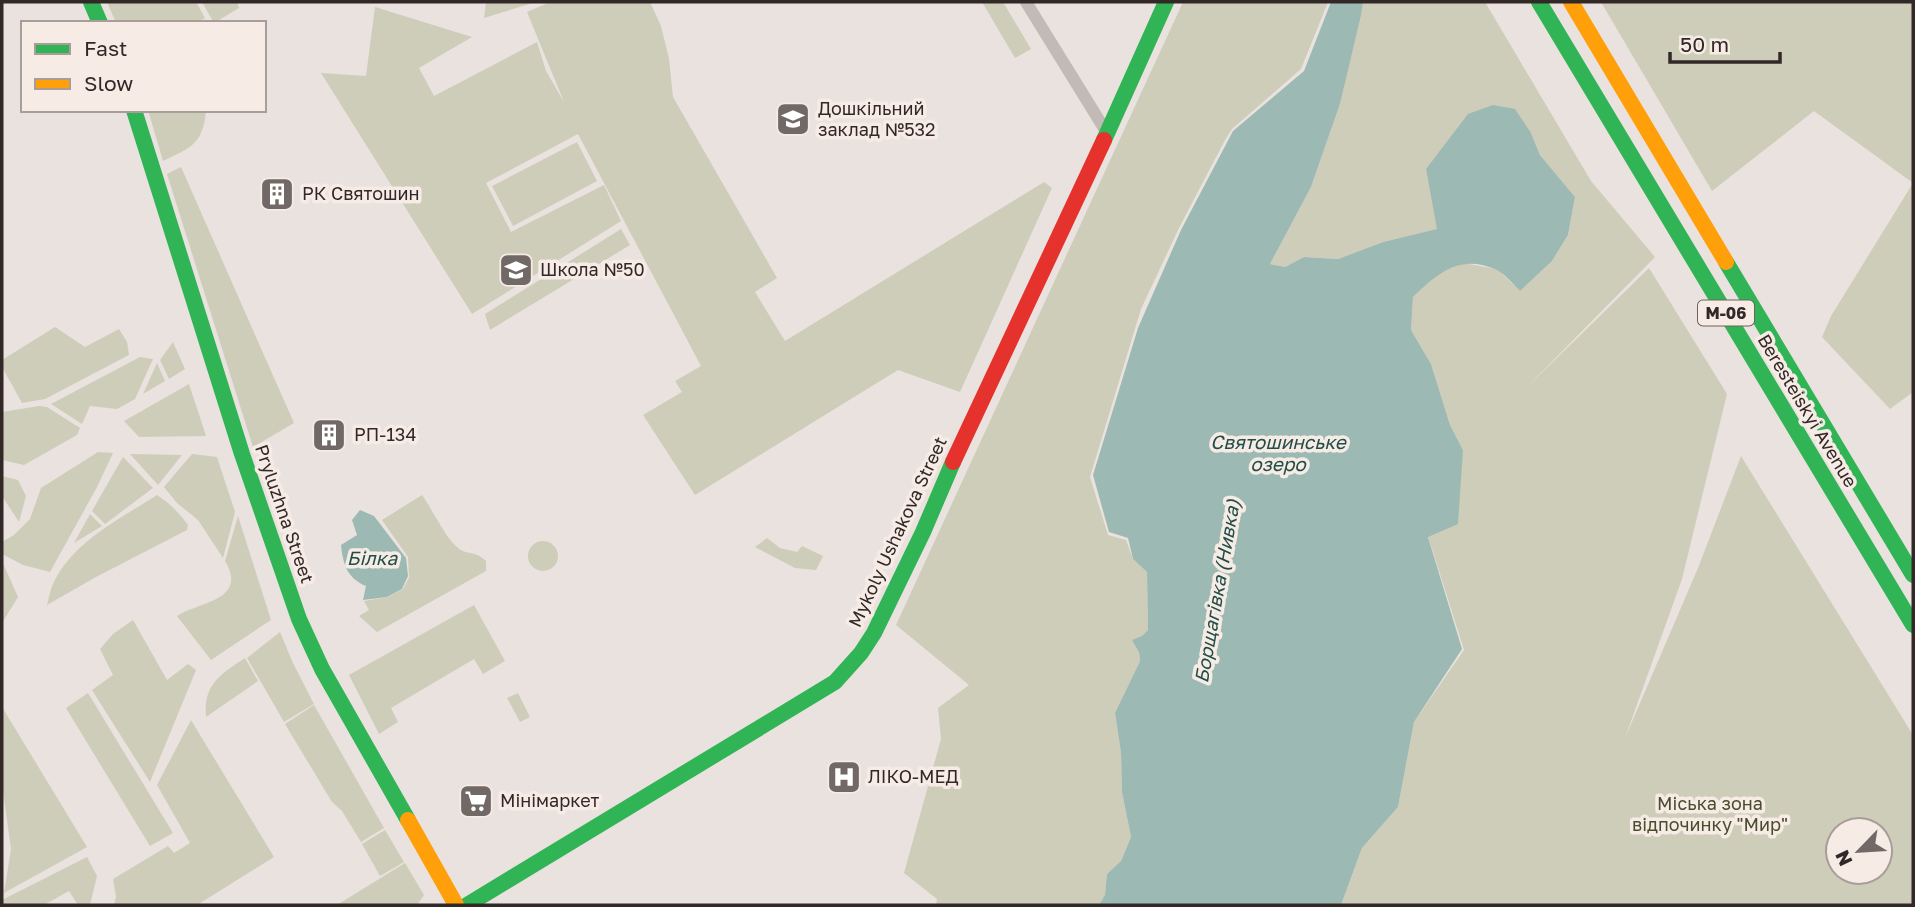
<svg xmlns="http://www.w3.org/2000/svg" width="1915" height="907" font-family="'Golos Text',sans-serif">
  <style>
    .green { fill: #cecdba; fill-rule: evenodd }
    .water { fill: #9db9b3 }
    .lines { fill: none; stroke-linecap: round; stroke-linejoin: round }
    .street { stroke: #c2bab7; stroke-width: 12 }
    .fast { stroke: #30b455; stroke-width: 16 }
    .slow { stroke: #ff9f0a; stroke-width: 16 }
    .jam { stroke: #e5322d; stroke-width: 16 }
    .labels { text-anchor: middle; stroke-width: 7; stroke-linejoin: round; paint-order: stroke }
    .shield { fill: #f6ebe5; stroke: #6d6260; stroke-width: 2 }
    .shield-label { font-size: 16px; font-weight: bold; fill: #322827 }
    .poi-label { font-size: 18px; fill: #322827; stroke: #f6ebe5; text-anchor: start }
    .street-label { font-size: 18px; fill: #322827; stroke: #f6ebe5 }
    .park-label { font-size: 18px; fill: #484d2d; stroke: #f6ebe5 }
    .water-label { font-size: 19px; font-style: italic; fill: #214e48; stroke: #f6ebe5 }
  </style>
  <rect width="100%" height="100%" fill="#eae2de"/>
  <g class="green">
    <path d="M107,2H196L205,18L196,23H116Z"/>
    <path d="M202,2H237L239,8L214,23Z"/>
    <path d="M486,2H536L484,18Z"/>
    <path d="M550,2H650L661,26L669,59L673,97L777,278L755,292L785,341L1044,182L1052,188L960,392L898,370L695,495L643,415L682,392L675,381L701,366L578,134L486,183L511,232L604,185L621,221L472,314L321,73L366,76L375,7L472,37L419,68L434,96L537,42L546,71L564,102L527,12Z"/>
    <path d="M982,2H1003L1031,49L1015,58Z"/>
    <path d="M1183,2H1328L1301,69L1232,129L1225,140L1179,228L1141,309L1090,477L1108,535L1126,540L1133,559L1147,572L1148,630C1139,639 1138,649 1140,661L1115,713L1121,753L1122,792L1131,837L1121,861L1107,874L1105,896L1099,905H936L937,899L904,873L941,739L938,708L969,685L896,625Z"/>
    <path d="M1363,2H1485L1591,181L1655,257L1525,389L1649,268L1727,394L1682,579L1625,738L1698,568L1741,456L1913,735V905H1341L1362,848L1398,807L1414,722L1464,650L1428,536L1463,450L1450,425L1431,364L1411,330L1413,297L1440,271L1463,263L1497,269L1520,291L1552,261L1568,235L1575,197L1540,155L1531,133L1447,143L1426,169L1438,229L1383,242L1338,259L1304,257L1285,267L1270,264L1311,187L1340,104ZM1838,830H1880V872H1838Z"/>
    <path d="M1601,2H1913V392L1890,409L1822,337L1831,316L1913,183L1814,111L1712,191Z"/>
    <path d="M148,110H206C203,144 192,147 163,161Z"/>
    <path d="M577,142L597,181L513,226L492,186Z"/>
    <path d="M181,167L294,423L253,447L167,174Z"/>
    <path d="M621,229L630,245L490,330L485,314Z"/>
    <path d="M55,327L85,347L119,329L127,342L129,355L45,399L22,403L2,367V360Z"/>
    <path d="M173,342L185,369L169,379L160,360Z"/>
    <path d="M140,357L153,359L135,399L117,409L90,406L82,424L51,404Z"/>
    <path d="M157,363L165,381L143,394Z"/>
    <path d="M189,384L206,436L139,437L124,421Z"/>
    <path d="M39,406L47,407L80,428L77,435L24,465L2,460V412Z"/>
    <path d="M98,452L113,453L97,487L50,572L23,565L2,554V542L14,535L30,519L41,488Z"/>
    <path d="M130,454L182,455L158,485Z"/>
    <path d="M192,454L217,457L235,512L223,558L198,520L177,503L164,487Z"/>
    <path d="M123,457L153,488L105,524L92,511Z"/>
    <path d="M2,476L18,480L26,496L19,522L2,496Z"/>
    <path d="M157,495C170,503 179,513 188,525L187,530L96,577L47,605C49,598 50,590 53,584C72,542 120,519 157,495Z"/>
    <path d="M422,495C432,509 445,537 457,547C466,556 473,549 486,561V571L377,632L359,616L369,610L364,601L388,597L403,589L409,578L408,557L382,520Z"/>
    <path d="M90,514L102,526L74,543Z"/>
    <path d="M238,516L271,620L211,660L177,616C197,602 249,601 225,561Z"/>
    <path d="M767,538L780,548L797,552L802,546L823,556L816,570L795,568L755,547Z"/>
    <circle cx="543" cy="556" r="15"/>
    <path d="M2,561L18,597L2,623Z"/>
    <path d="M474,605L505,661L483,674L474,659L391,708L398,722L379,734L349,675Z"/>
    <path d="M133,620L167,680L188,664L196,670L150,782L92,690L113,675L100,649L113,634Z"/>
    <path d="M280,632L293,663L314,704L284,722L247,658Z"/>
    <path d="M245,658L258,681L206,717C203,684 221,674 245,658Z"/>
    <path d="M88,693L173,833L150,846L66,708Z"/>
    <path d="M518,693L530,717L520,722L507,698Z"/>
    <path d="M314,705L384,828L361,842L342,811L332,802L285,724Z"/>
    <path d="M2,707L87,847L4,893L11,849L2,784Z"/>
    <path d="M191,720L274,857L197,905H114L116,897L113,879L168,846L174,853L190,843L157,785Z"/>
    <path d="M385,830L404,862L380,876L362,844Z"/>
    <path d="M87,857L97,876L90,905H78L69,891L44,905H2V900Z"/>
    <path d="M405,863L424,895L417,905H337Z"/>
  </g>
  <g class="water">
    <path d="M1331,2H1363L1361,15L1340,104L1311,187L1270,264L1285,267L1304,257L1338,259L1383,242L1437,229L1426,169L1468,114L1493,105L1515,109L1531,133L1540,155L1575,197L1568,235L1552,261L1520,291C1513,284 1504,273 1495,269C1459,254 1438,273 1413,297L1411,330L1431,364L1450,425L1463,450L1458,524L1428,537L1462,649L1414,722L1398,807L1362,848L1341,905H1099L1105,895L1107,874L1121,861L1131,837L1122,792L1121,753L1115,713L1140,661L1139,652L1132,640L1142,636L1148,630L1147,572L1133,559L1128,538L1109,532L1093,475L1138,328L1181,230L1233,131L1304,71Z"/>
    <path d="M360,510L374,516L406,558L408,576L402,589L387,597L363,600L366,586C347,578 343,564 341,545L357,535L352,520Z"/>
  </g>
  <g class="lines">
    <path class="street" d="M1026,2L1107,133"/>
    <g class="fast">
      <path d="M91,2L100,23"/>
      <path d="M1539,2L1913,625"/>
      <path d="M134,110L242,454L299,619L322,669L408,820"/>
      <path d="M1104,140L1166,2"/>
      <path d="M1726,262L1913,575"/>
      <path d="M467,905L835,682L861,653L874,633L923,532L953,462"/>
    </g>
    <g class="slow">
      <path d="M1571,2L1726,262"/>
      <path d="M408,820L456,905"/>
    </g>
    <path class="jam" d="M953,462L1104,140"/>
  </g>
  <defs>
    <g id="school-square" transform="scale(1.75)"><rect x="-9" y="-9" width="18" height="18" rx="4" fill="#726967" stroke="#f6ebe5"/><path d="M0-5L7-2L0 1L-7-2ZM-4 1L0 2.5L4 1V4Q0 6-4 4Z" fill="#fff"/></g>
    <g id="building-square" transform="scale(1.75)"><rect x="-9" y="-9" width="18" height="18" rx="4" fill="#726967" stroke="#f6ebe5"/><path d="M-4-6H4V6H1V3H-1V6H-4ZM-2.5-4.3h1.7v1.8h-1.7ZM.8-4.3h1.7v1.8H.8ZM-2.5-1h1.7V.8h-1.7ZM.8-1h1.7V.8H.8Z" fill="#fff"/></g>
    <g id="hospital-square" transform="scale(1.75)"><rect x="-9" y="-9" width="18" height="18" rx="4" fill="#726967" stroke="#f6ebe5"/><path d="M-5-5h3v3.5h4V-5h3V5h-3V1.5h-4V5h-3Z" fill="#fff"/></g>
    <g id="supermarket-square" transform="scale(1.75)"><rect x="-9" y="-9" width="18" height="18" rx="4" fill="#726967" stroke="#f6ebe5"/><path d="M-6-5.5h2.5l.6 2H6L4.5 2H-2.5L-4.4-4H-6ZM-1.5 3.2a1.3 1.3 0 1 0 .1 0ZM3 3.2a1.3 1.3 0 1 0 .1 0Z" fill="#fff"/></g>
  </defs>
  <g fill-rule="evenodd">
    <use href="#school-square" x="793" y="119"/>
    <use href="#building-square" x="277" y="194"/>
    <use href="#school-square" x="516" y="270"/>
    <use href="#building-square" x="329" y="435"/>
    <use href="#hospital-square" x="844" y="777"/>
    <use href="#supermarket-square" x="476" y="801"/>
  </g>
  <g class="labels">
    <rect class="shield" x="1698" y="300.5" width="56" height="25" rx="5"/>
    <g class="shield-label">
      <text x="1726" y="319">М-06</text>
    </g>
    <g class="poi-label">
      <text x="818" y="115">Дошкільний<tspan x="818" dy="21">заклад №532</tspan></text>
      <text x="302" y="200">РК Святошин</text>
      <text x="540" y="276">Школа №50</text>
      <text x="354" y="441">РП-134</text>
      <text x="868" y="783">ЛІКО-МЕД</text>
      <text x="500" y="807">Мінімаркет</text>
    </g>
    <g class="street-label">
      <text transform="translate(1807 411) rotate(59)" y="6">Beresteiskyi Avenue</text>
      <text transform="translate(284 514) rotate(71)" y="6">Pryluzhna Street</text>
      <text transform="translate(898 532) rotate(-65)" y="6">Mykoly Ushakova Street</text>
    </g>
    <g class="park-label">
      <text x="1710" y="810">Міська зона<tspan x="1710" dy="21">відпочинку "Мир"</tspan></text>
    </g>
    <g class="water-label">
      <text x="1278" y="449">Святошинське<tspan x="1278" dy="22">озеро</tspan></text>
      <text x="372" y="565">Білка</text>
      <text transform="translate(1217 591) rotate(-80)" y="7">Борщагівка (Нивка)</text>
    </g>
  </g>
  <rect width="1915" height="907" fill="none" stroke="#322827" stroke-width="7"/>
  <rect x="21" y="21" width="245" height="91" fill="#f6ebe5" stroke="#a89d99" stroke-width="2"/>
  <rect x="35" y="44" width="35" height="10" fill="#30b455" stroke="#a89d99" stroke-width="2"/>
  <text x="84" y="56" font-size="21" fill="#322827">Fast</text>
  <rect x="35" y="79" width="35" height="10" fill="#ff9f0a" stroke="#a89d99" stroke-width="2"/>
  <text x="84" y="91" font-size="21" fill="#322827">Slow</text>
  <g transform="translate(1859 851) rotate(245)"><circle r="33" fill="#f6ebe5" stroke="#a89d99" stroke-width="2"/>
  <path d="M0-5L12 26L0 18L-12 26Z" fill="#726967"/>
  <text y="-10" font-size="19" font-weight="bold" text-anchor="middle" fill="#322827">N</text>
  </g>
  <path d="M1670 52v10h110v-10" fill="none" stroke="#322827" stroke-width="3.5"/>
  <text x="1680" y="52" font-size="21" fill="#322827" stroke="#f6ebe5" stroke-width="5" paint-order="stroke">50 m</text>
</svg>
